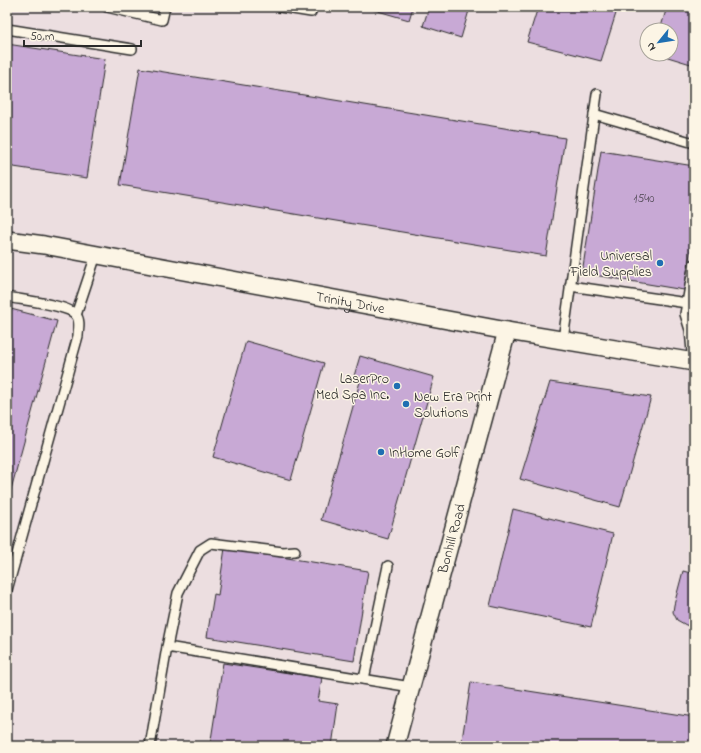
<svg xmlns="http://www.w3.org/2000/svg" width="701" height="753" font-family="'Indie Flower',sans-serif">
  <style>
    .built { fill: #ecdee0; fill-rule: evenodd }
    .building { fill: #c8a9d5; stroke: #2b2b2b }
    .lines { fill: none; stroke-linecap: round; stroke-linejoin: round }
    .service-casing { stroke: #2b2b2b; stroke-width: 12 }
    .minor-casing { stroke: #2b2b2b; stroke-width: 20 }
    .service { stroke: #fcf5e5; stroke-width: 9 }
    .minor { stroke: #fcf5e5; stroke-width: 17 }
    .poi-dot { fill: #1f6fb2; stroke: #fcf5e5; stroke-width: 1.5 }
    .labels { text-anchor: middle; stroke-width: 3; stroke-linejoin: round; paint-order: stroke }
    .number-label { font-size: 12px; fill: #524a56 }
    .poi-label { font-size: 14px; fill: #2b2b2b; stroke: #fcf5e5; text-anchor: end }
    .street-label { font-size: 14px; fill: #2b2b2b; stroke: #fcf5e5 }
  </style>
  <rect width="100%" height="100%" fill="#fcf5e5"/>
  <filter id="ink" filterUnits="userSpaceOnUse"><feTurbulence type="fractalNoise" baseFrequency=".025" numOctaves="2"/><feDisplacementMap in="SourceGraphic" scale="8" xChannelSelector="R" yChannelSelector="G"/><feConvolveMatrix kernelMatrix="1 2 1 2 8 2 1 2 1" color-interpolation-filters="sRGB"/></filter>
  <g filter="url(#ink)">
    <path class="built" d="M7,7H694V746H7ZM647,30H671V54H647Z"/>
    <g class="building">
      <path d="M372,7H413L409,20L371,9Z"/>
      <path d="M429,7H470L461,38L423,26Z"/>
      <path d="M538,7H618L601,61L527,42Z"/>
      <path d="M667,7H694V65L658,54H671V30H660Z"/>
      <path d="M7,44L105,59L87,178L7,166Z"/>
      <path d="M140,68L565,138L546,256L120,185Z"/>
      <path d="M601,151L694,166V229L684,290L582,273Z"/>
      <path d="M7,308L57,321L7,504Z"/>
      <path d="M246,341L324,363L291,480L213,457Z"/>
      <path d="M360,356L434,377L388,539L321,520L361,378L354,376Z"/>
      <path d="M550,382L651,397L620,507L520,479Z"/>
      <path d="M513,509L613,534L591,627L490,606Z"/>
      <path d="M225,548L368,571L354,661L207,637L214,594L218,595Z"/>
      <path d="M683,571L694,574V627L686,625L677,620L673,612L674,605Z"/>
      <path d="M223,663L322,678L318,701L338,704L332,746H210Z"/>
      <path d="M471,682L694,717V746H461Z"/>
    </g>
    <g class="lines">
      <g class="service-casing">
        <g id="service">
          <path d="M107,7L162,20L165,7"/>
          <path d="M280,7L311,12L312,7"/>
          <path d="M7,29L132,49"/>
          <path d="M594,114L694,143"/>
          <path d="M570,286L687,303"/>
          <path d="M7,297C21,300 69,305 76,315C81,321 78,330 78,336L7,590"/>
          <path d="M76,315L96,255"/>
          <path d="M563,340L597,94"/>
          <path d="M693,362L690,330L685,314L694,264"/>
          <path d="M295,551L283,552L211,543L200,550L178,593L167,647L411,687"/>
          <path d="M364,679L388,566"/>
          <path d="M150,746L167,647"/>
        </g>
      </g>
      <g class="minor-casing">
        <g id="minor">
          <path id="s1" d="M7,240L44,245L507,331L694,362"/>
          <path id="s2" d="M395,746L507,331"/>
        </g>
      </g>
      <use href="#service" class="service"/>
      <use href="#minor" class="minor"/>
    </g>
  </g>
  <g class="poi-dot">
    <circle cx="660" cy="263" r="4"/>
    <circle cx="397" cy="386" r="4"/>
    <circle cx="406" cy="404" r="4"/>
    <circle cx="381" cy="452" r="4"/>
  </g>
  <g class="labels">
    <g class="number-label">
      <text x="644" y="202">1540</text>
    </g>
    <g class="poi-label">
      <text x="652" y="260">Universal<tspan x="652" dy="16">Field Supplies</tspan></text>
      <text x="389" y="383">LaserPro<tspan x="389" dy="16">Med Spa Inc.</tspan></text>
      <text x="414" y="401" text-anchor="start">New Era Print<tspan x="414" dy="16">Solutions</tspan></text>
      <text x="389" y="457" text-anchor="start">InHome Golf</text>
    </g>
    <g class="street-label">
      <text dy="5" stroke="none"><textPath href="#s1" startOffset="349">Trinity Drive</textPath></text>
      <text dy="5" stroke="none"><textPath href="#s2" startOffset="215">Bonhill Road</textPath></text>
    </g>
  </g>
  <rect width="701" height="753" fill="none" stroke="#fcf5e5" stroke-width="24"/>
  <rect x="12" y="12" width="677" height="729" fill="none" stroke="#2b2b2b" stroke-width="1.5" filter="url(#ink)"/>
  <g transform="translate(659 42) rotate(240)"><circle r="19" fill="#fcf5e5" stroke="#a8a49b"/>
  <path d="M0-3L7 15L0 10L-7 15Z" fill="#1f6fb2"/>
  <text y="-6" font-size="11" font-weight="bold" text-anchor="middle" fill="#2b2b2b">N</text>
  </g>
  <path d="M24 40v6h117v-6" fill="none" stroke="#2b2b2b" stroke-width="2"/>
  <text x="30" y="40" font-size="12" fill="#2b2b2b" stroke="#fcf5e5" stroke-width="3" paint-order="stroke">50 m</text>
</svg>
